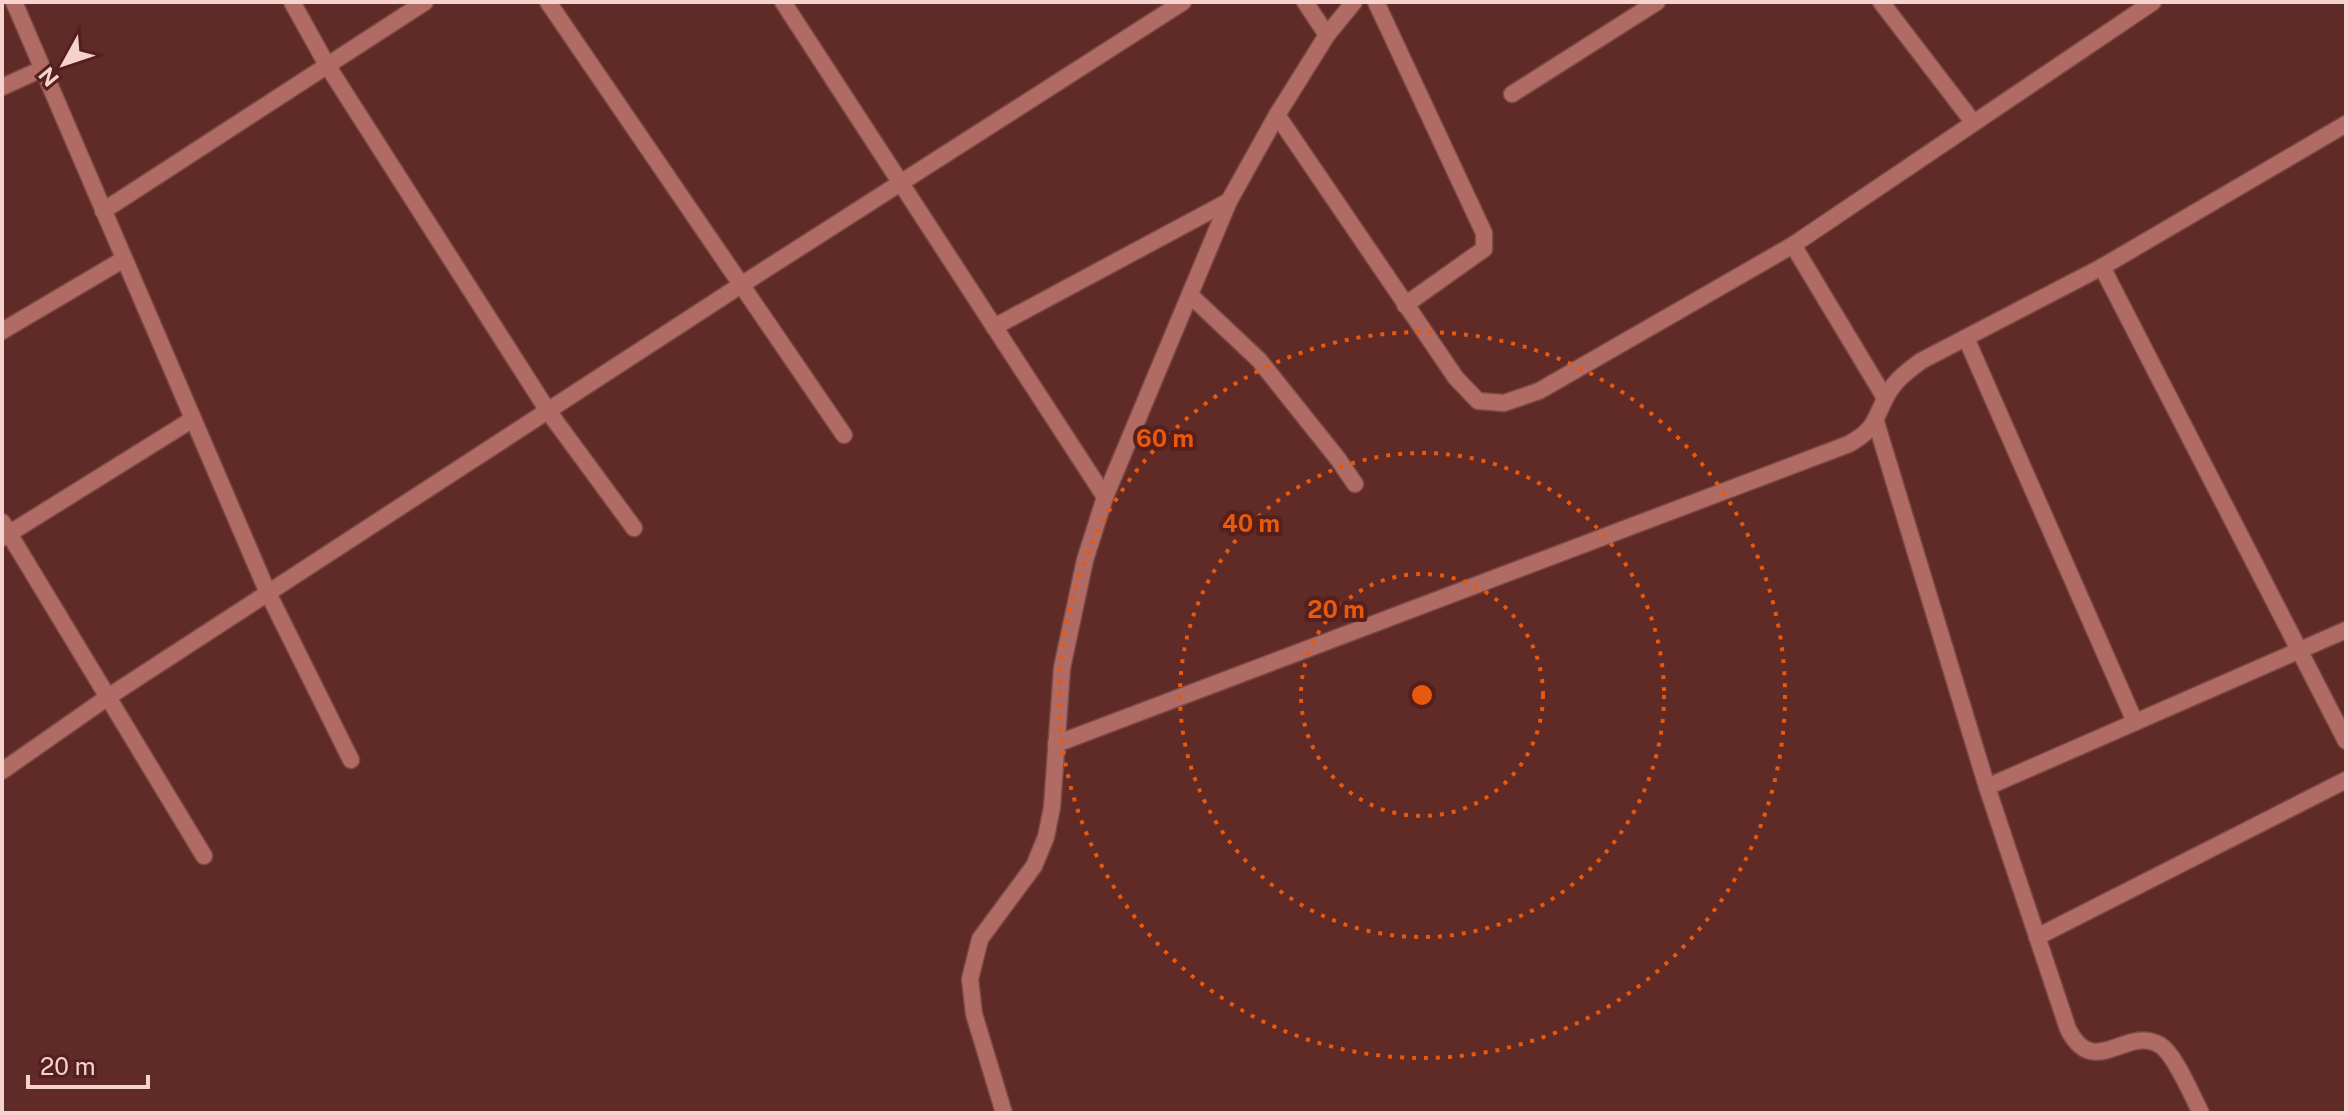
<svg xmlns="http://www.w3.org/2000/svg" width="2348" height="1115" font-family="'Public Sans',sans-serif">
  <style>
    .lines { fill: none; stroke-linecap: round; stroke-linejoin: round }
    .minor-casing { stroke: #7b4845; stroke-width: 19 }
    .minor { stroke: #b16b65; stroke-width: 16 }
    .ring { fill: none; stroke: #e8590c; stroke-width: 4; stroke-dasharray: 4 8 }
    .centre { fill: #e8590c; stroke: #541f1d; stroke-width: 4 }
    .ring-label { font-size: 24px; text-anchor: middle; font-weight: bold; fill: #e8590c; stroke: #541f1d; stroke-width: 8; stroke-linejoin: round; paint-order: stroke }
  </style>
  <rect width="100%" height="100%" fill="#602a27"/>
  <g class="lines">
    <g class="minor-casing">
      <g id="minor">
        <path d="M14,2L268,593L351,760"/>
        <path d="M292,2L327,65L548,411L634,528"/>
        <path d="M548,2L844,435"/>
        <path d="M783,2L1105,497"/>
        <path d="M1305,2L1327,35"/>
        <path d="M1376,2L1484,233V249L1405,305"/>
        <path d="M1881,2L1973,122"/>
        <path d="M2,87L42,69"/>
        <path d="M1512,94L1657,2"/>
        <path d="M1277,115L1456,378L1478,401L1504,403L1539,391L1793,245L2153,2"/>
        <path d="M103,211L425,2"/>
        <path d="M1793,245L1885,398"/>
        <path d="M2102,267L2346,741"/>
        <path d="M1190,295L1259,360L1338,459L1355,484"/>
        <path d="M994,327L1229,201"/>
        <path d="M2,331L124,259"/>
        <path d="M1966,338L2135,722"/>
        <path d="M1876,422L1987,787L2068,1029C2094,1081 2126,1025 2160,1045C2175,1054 2192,1096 2201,1113"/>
        <path d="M2,522L204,856"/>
        <path d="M2,538L193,419"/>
        <path d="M1056,744L1849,444C1875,429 1873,423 1885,399C1893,382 1906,372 1921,361L2102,267L2346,124"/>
        <path d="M2,771L108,697L741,285L1183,2"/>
        <path d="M1987,787L2346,630"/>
        <path d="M2037,937L2346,780"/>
        <path d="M1004,1113L974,1014L970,979L980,939L1034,866L1046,837L1052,807L1062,668L1085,560L1105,497L1229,201L1277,115L1327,35L1354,2"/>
      </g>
    </g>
    <use href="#minor" class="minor"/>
  </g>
  <g class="ring">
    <circle cx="1422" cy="695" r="121"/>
    <circle cx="1422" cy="695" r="242"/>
    <circle cx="1422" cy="695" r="363"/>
  </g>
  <circle cx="1422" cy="695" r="12" class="centre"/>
  <g class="ring-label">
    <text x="1165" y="447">60 m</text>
    <text x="1251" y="532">40 m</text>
    <text x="1336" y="618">20 m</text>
  </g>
  <rect width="2348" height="1115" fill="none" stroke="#f5d2ce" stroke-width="8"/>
  <g transform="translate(64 64) rotate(230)" stroke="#541f1d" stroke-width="6" paint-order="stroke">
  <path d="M0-6L14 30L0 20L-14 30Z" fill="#f5d2ce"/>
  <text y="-12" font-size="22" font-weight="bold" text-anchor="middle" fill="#f5d2ce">N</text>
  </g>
  <path d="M28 1075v12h120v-12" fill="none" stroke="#f5d2ce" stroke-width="4"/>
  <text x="40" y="1075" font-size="24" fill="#f5d2ce" stroke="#541f1d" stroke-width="6" paint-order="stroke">20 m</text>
</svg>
